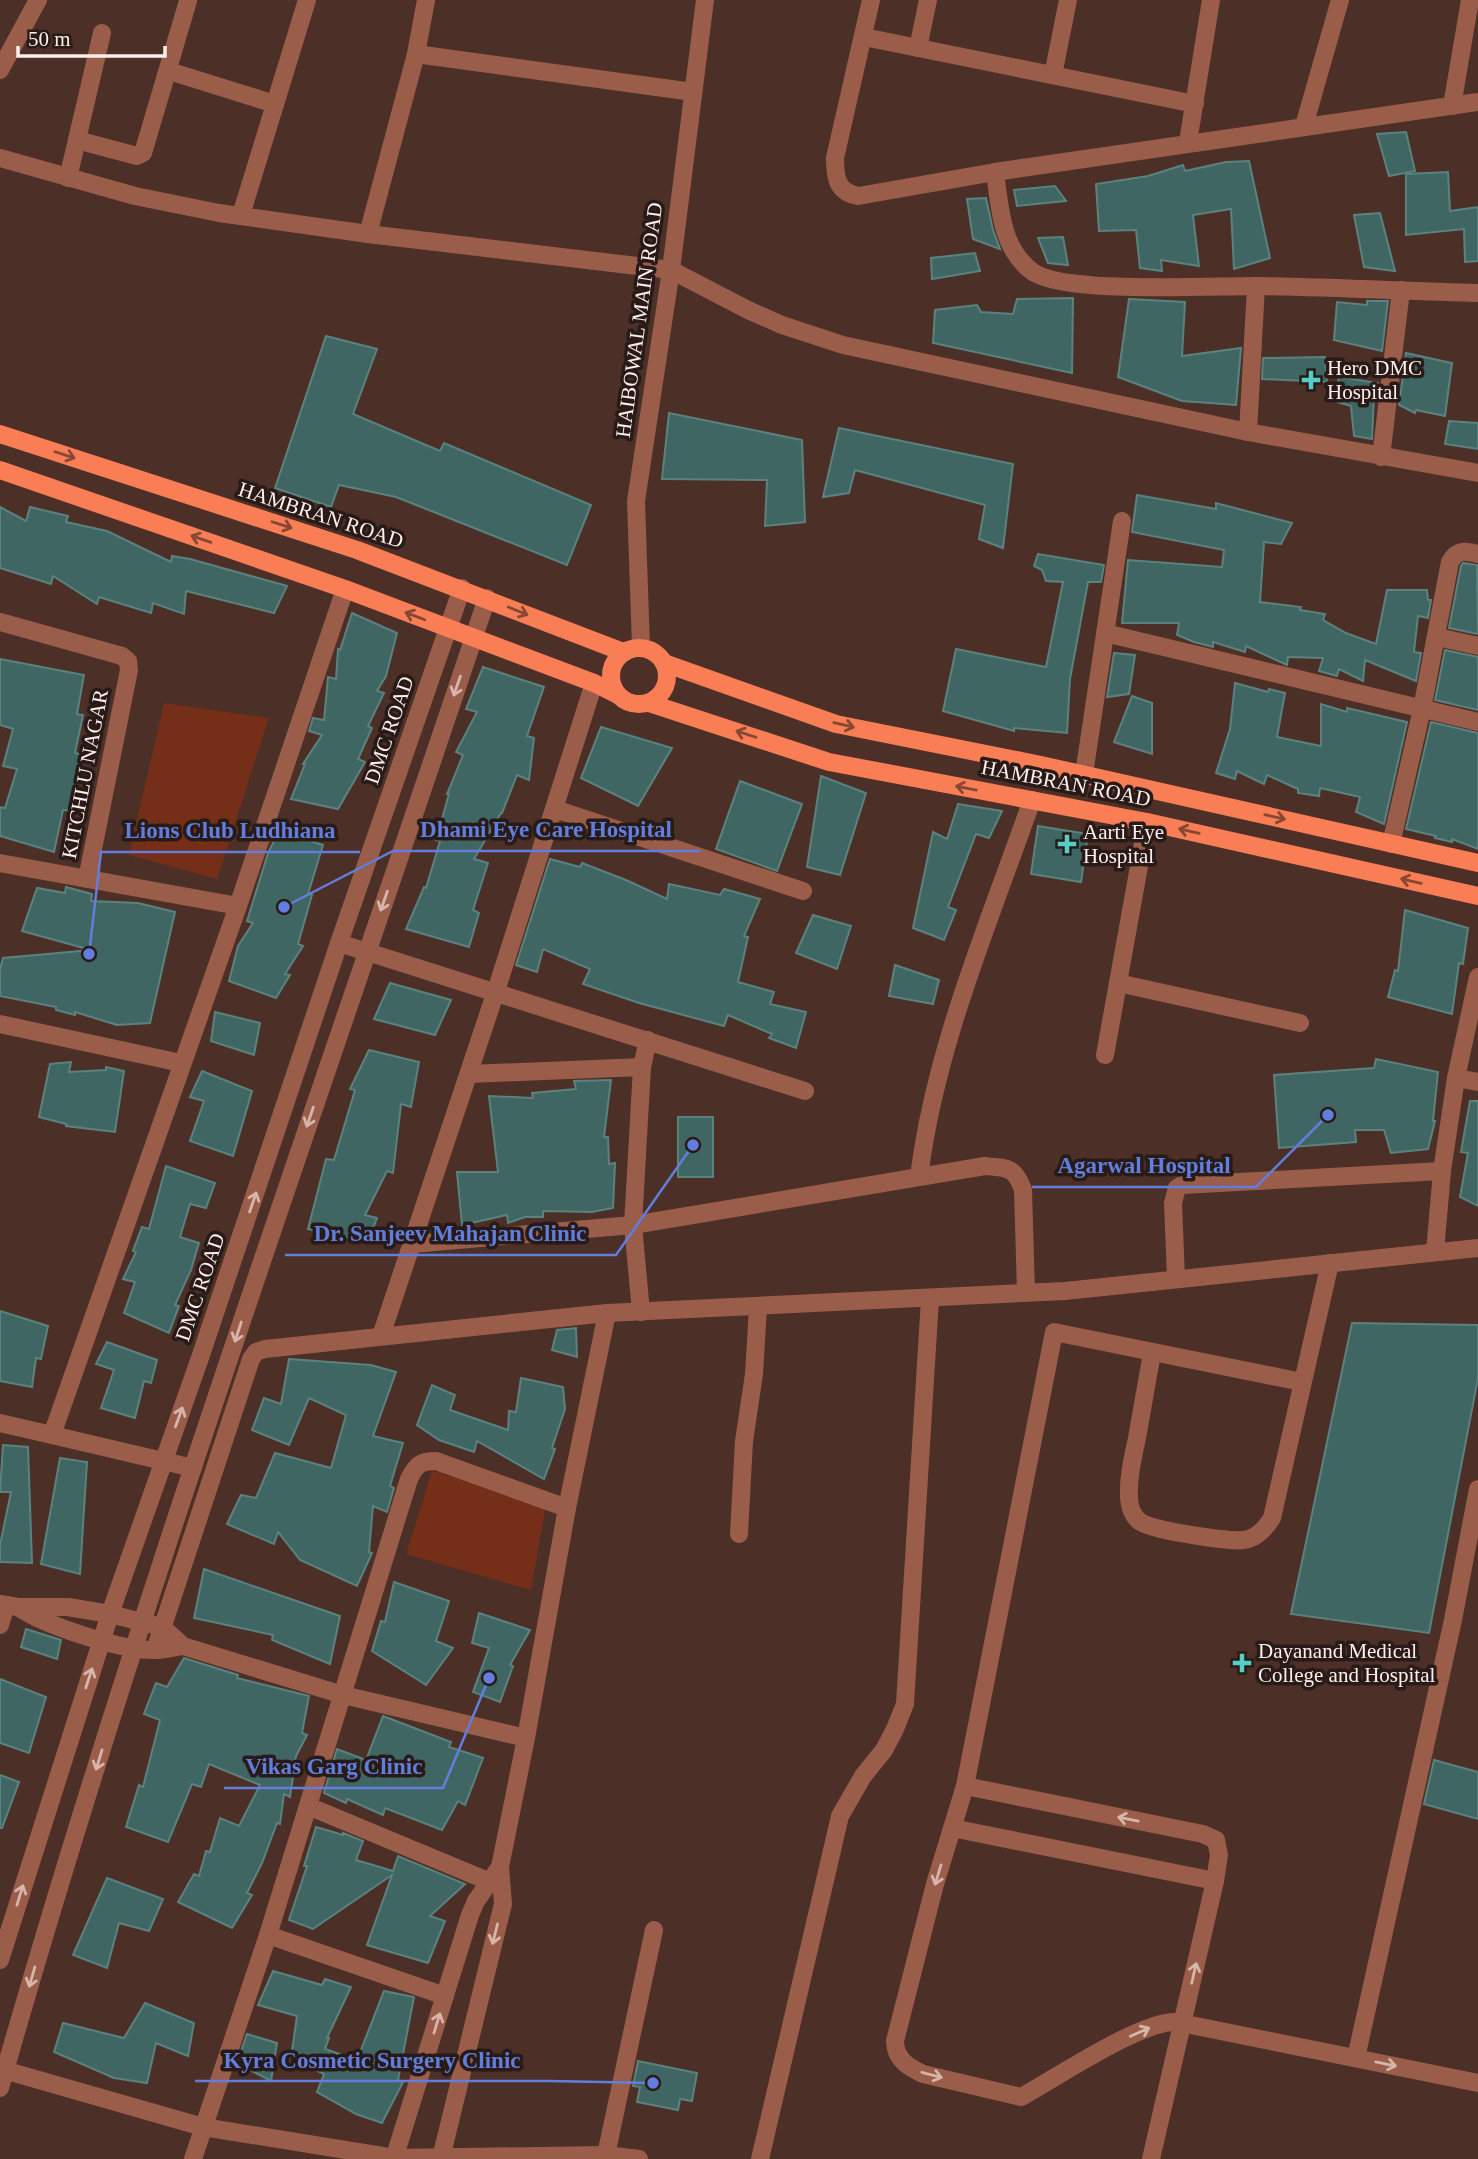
<svg xmlns="http://www.w3.org/2000/svg" width="1478" height="2159" font-family="Georgia,serif">
  <style>
    .green { fill: #752f18 }
    .building { fill: #3f6663; stroke: #5a827f; stroke-width: 2 }
    .lines { fill: none; stroke-linecap: round; stroke-linejoin: round }
    .minor { stroke: #9a5d4a; stroke-width: 18 }
    .major { stroke: #f97e55; stroke-width: 18 }
    .oneway { stroke: #864833 }
    .oneway2 { stroke: #d7b5ab }
    .poi-dot { fill: #55cec5; stroke: #281b17; stroke-width: 2.5 }
    .labels { text-anchor: middle; stroke-width: 7; stroke-linejoin: round; paint-order: stroke }
    .street-label { font-size: 21px; fill: #ffefeb; stroke: #281b17 }
    .poi-label { font-size: 21px; fill: #ffefeb; stroke: #281b17; text-anchor: start }
    .leader { fill: none; stroke: #617ede; stroke-width: 2.5 }
    .callout-dot { fill: #617ede; stroke: #281b17; stroke-width: 2.5 }
    .callout-label { font-size: 23px; text-anchor: middle; font-weight: bold; fill: #617ede; stroke: #281b17; stroke-width: 7; stroke-linejoin: round; paint-order: stroke }
  </style>
  <rect width="100%" height="100%" fill="#4c2f26"/>
  <g class="green">
    <path d="M164,703L269,718L217,879L129,855Z"/>
    <path d="M432,1471L546,1504L531,1590L406,1554Z"/>
  </g>
  <g class="building">
    <path d="M1406,132L1415,171L1389,176L1377,134Z"/>
    <path d="M1249,161L1270,258L1234,269L1231,209L1193,215L1199,266L1161,260L1162,271L1140,268L1136,230L1099,231L1096,184L1148,176L1183,165L1185,171L1226,162Z"/>
    <path d="M1448,172L1450,211L1478,207V261L1465,262L1464,229L1406,235V174Z"/>
    <path d="M1055,186L1066,201L1017,206L1014,190Z"/>
    <path d="M986,198L993,230L1000,249L973,239L967,199Z"/>
    <path d="M1380,213L1395,271L1364,267L1354,215Z"/>
    <path d="M1063,237L1068,265L1048,263L1038,238Z"/>
    <path d="M975,253L980,271L932,279L931,258Z"/>
    <path d="M1073,298L1072,373L933,343L935,310L977,305L981,312L1013,314L1017,299Z"/>
    <path d="M1129,299L1185,302L1182,356L1241,348L1236,405L1182,401L1118,377Z"/>
    <path d="M1367,301H1388L1382,351L1334,340L1337,302L1367,305Z"/>
    <path d="M326,336L377,349L353,414L440,451L444,443L591,505L567,565L396,497L339,485L331,507L275,488Z"/>
    <path d="M1406,353L1452,363L1445,416L1416,410L1415,413L1399,405Z"/>
    <path d="M1325,357L1327,382L1262,379L1263,358Z"/>
    <path d="M1339,377L1378,383L1377,395L1374,394L1372,439L1354,436L1351,406L1334,401Z"/>
    <path d="M669,413L802,440L805,522L765,526L767,480L662,479Z"/>
    <path d="M1449,421L1478,423V449L1445,444Z"/>
    <path d="M839,428L1013,464L1003,548L979,539L985,505L855,470L849,493L823,497Z"/>
    <path d="M1137,495L1216,509V503L1292,523L1281,544L1264,542L1260,602L1301,607L1300,610L1325,614L1323,620L1346,633L1376,644L1387,590H1427L1428,600H1431L1428,618L1418,616L1414,652L1421,653L1416,681L1365,660L1363,681L1339,669L1337,676L1319,671L1323,658L1288,657L1287,665L1246,646L1245,652L1213,642V647L1194,642L1177,635L1179,623H1122L1128,560L1222,567L1224,550L1132,532Z"/>
    <path d="M0,507L26,521L30,507L68,516L66,522L107,531L171,562L172,556L190,559L287,586L274,613L186,591L184,614L153,603L151,613L99,597L97,604L53,576L51,584L0,568Z"/>
    <path d="M1038,554L1104,565L1101,582H1088L1070,679L1067,733L1014,728V731L943,711L956,649L1046,667L1063,582L1046,581L1042,570L1034,566Z"/>
    <path d="M1463,563L1477,565L1478,634L1449,628L1461,566Z"/>
    <path d="M352,613L397,633L386,676L377,691L384,693L368,726L372,728L358,759L365,762L338,809L291,799L305,764H303L322,735L309,731L313,718L324,720L328,677L336,679L338,649L340,650Z"/>
    <path d="M1445,650L1478,657V710L1435,700Z"/>
    <path d="M1114,653L1135,655L1129,694L1107,697Z"/>
    <path d="M0,659L84,675L77,714L83,715L75,753L84,755L76,789L78,790L73,811L63,810L54,852L0,836V807L5,808L17,769L3,766L13,729L0,725Z"/>
    <path d="M483,667L544,687L527,736L534,738L529,780L517,775L502,813H501L474,859L488,863L473,910L479,913L469,947L406,929L424,887L426,888L440,841L436,840L449,794H447L463,755L456,752L477,712L466,709Z"/>
    <path d="M1235,683L1268,692L1269,689L1285,693L1277,737L1321,746V704L1347,712V708L1407,722L1384,824L1356,812L1360,797L1320,788L1319,796L1298,793V789L1267,775L1264,784L1237,771L1235,779L1216,773L1230,729Z"/>
    <path d="M1132,696L1152,703V754L1114,742Z"/>
    <path d="M1431,722L1478,733V849L1452,839V842L1435,838L1436,836L1406,829Z"/>
    <path d="M601,727L672,748L638,806L581,778Z"/>
    <path d="M821,776L866,793L840,875L807,867Z"/>
    <path d="M740,781L802,804L777,871L716,849Z"/>
    <path d="M958,804L1002,811L989,838L976,834L948,907L956,910L944,940L913,928L933,832L947,839Z"/>
    <path d="M1038,826L1088,834L1081,882L1031,874Z"/>
    <path d="M279,831L323,845L308,894L312,895L298,944L303,946L285,974L290,975L276,998L229,981L238,946L253,923L247,921L268,853Z"/>
    <path d="M550,859L580,867L582,863L626,880L667,899L669,884L720,895L724,889L760,899L744,936L748,937L738,982L774,992L770,1004L806,1012L796,1048L769,1038L772,1034L728,1015L724,1026L639,1003L583,984L590,969L543,949L537,972L516,965Z"/>
    <path d="M66,887L92,894L91,901L138,903L175,912L150,1023L117,1025L75,1012V1015L56,1010V1007L0,996V969L3,958L91,950L22,931L37,888L65,893Z"/>
    <path d="M1405,910L1468,928L1463,964L1459,963L1452,1014L1388,997L1395,970L1398,971Z"/>
    <path d="M813,915L851,926L837,969L796,953Z"/>
    <path d="M895,965L939,980L933,1004L889,996Z"/>
    <path d="M390,983L451,1000L435,1035L374,1019Z"/>
    <path d="M215,1012L260,1023L254,1055L211,1041Z"/>
    <path d="M369,1050L419,1062L411,1107L401,1104L393,1173L387,1171L365,1215L377,1218L368,1242L308,1229L326,1159L334,1160L355,1090L350,1089Z"/>
    <path d="M1376,1059L1438,1072L1433,1121H1435L1428,1149L1391,1153L1384,1130H1355L1356,1142L1279,1148L1274,1075L1374,1068Z"/>
    <path d="M71,1062L69,1072L106,1070V1067L124,1071L115,1132L66,1126V1124L39,1117L50,1064Z"/>
    <path d="M202,1071L252,1091L233,1156L190,1141L204,1101L190,1097Z"/>
    <path d="M611,1080L604,1137H608L609,1164L615,1163L613,1208L592,1212L543,1211V1217H525L508,1223L507,1215L462,1225L457,1172H498L489,1096L533,1098L532,1093L576,1089L574,1081Z"/>
    <path d="M1470,1101H1478V1206L1460,1197L1468,1153L1461,1152Z"/>
    <rect x="678" y="1117" width="35" height="60"/>
    <path d="M166,1166L215,1183L206,1208L190,1204L180,1237L199,1243L191,1270L175,1305L179,1306L169,1333L124,1313L135,1282L123,1279L136,1252L133,1251L142,1227L149,1229Z"/>
    <path d="M0,1311L48,1326L41,1359L36,1358L32,1387L0,1381Z"/>
    <path d="M1352,1323L1478,1325V1378L1429,1633L1291,1614Z"/>
    <path d="M576,1328L577,1357L552,1350L557,1330Z"/>
    <path d="M107,1342L157,1360L151,1383L144,1381L135,1418L101,1408L114,1370L96,1364Z"/>
    <path d="M289,1359L371,1365L396,1372L373,1436L403,1443L390,1486L394,1488L387,1512L373,1506L369,1552L372,1553L357,1586L300,1560L278,1532L274,1544L227,1524L241,1495L256,1498L275,1453L331,1468L346,1415L309,1398L289,1445L252,1430L264,1398L281,1404Z"/>
    <path d="M521,1378L563,1387L565,1409L552,1448L555,1449L544,1479L477,1441L474,1452L439,1440L417,1425L432,1385L455,1395L450,1410L508,1430L509,1411L516,1412Z"/>
    <path d="M3,1445L28,1447L32,1563L0,1562V1545L11,1492H0Z"/>
    <path d="M60,1458L87,1462L80,1574L41,1564Z"/>
    <path d="M204,1569L340,1616L330,1664L272,1640L273,1635L194,1618Z"/>
    <path d="M394,1582L449,1601L436,1641L453,1648L426,1685L372,1651L381,1621L385,1622Z"/>
    <path d="M479,1613L530,1630L510,1665L513,1666L500,1702L473,1692L489,1648L472,1643Z"/>
    <path d="M26,1629L61,1640L57,1659L21,1647Z"/>
    <path d="M184,1658L238,1675L237,1678L309,1696L302,1733L307,1735L296,1756L290,1797L284,1794L280,1824L277,1823L262,1863L247,1893L252,1895L232,1928L178,1902L194,1874L199,1876L206,1851L210,1852L220,1818L239,1826L260,1785L209,1764L201,1787L192,1784L168,1842L126,1827L139,1785L143,1787L160,1720L144,1714L156,1683L167,1687Z"/>
    <path d="M0,1679L46,1697L29,1753L0,1743Z"/>
    <path d="M383,1716L451,1742L449,1747L483,1758L465,1805L458,1801L442,1830L385,1808L383,1815L347,1799L346,1803L324,1793L337,1749L366,1760Z"/>
    <path d="M1434,1760L1478,1772V1819L1424,1804Z"/>
    <path d="M0,1775L19,1782L2,1828H0Z"/>
    <path d="M316,1827L343,1835V1833L363,1841L356,1860L393,1871L398,1856L465,1884L430,1916L445,1921L428,1963L367,1945L392,1875L313,1929L289,1920L307,1866H304Z"/>
    <path d="M107,1878L163,1899L149,1931L119,1923L107,1968L73,1955Z"/>
    <path d="M273,1971L322,1985L325,1979L351,1987L327,2038H329L325,2049L357,2060L384,1991L414,1997L398,2080L403,2082L382,2123L356,2114L317,2092L324,2074L291,2058L297,2016L258,2005Z"/>
    <path d="M145,2003L194,2023L188,2056L156,2043L147,2083L114,2078L54,2052L63,2023L124,2038Z"/>
    <path d="M247,2034L277,2043L271,2081L237,2063Z"/>
    <path d="M638,2061L697,2073L692,2101L680,2099L678,2110L637,2102L640,2087L633,2086Z"/>
  </g>
  <g class="lines">
    <g class="minor">
      <path d="M871,0L835,158C835,178 837,192 858,196L995,172L1478,102"/>
      <path d="M864,37L1195,104"/>
      <path d="M918,48L928,0"/>
      <path d="M416,54L693,92"/>
      <path d="M0,70L38,0"/>
      <path d="M169,71L275,104"/>
      <path d="M1053,75L1068,0"/>
      <path d="M1452,106L1470,0"/>
      <path d="M1304,126L1340,0"/>
      <path d="M77,140L137,156L143,153L188,1"/>
      <path d="M1188,142L1211,0"/>
      <path d="M0,158L135,196L219,213L368,234L671,270L748,310L782,325L843,345L1248,432L1478,473"/>
      <path d="M995,172C1000,208 1001,249 1033,272C1064,294 1210,286 1255,286C1329,287 1404,291 1478,293"/>
      <path d="M68,178L102,33"/>
      <path d="M241,215L307,0"/>
      <path d="M368,234L416,54L426,0"/>
      <path d="M1248,432L1256,286"/>
      <path d="M1381,457L1401,290"/>
      <path d="M0,622L122,656L128,661L129,670L87,879"/>
      <path d="M1105,633L1478,722"/>
      <path d="M1437,637L1478,646"/>
      <path d="M641,647L636,501L671,270L705,0"/>
      <path d="M1084,774L1122,521"/>
      <path d="M555,809L803,891"/>
      <path d="M1391,844L1422,709L1450,562C1457,549 1465,551 1478,554"/>
      <path d="M0,863L238,906"/>
      <path d="M339,943L805,1091"/>
      <path d="M1118,983L1300,1023"/>
      <path d="M0,1024L181,1063"/>
      <path d="M1105,1055L1147,822"/>
      <path d="M469,1074L642,1067"/>
      <path d="M1456,1078L1478,1082"/>
      <path d="M919,1177C935,1047 989,923 1032,800"/>
      <path d="M412,1244L633,1225L985,1166C1008,1168 1015,1167 1023,1190L1026,1293"/>
      <path d="M1435,1252L1442,1171L1456,1078L1478,977"/>
      <path d="M1176,1279L1173,1203L1177,1188L1182,1185L1442,1171"/>
      <path d="M641,1312L633,1225L642,1067L648,1040"/>
      <path d="M381,1336L496,991L594,683"/>
      <path d="M1152,1353C1147,1382 1142,1410 1137,1438C1133,1457 1128,1477 1129,1497C1129,1505 1132,1515 1139,1521C1149,1529 1197,1536 1212,1538C1241,1541 1254,1546 1272,1518L1330,1263"/>
      <path d="M1302,1382L1054,1332L965,1786L935,1884L895,2041C895,2059 908,2067 923,2074L1021,2097C1056,2078 1140,2021 1176,2022L1478,2083"/>
      <path d="M0,1423L52,1435"/>
      <path d="M193,1468L52,1435L238,906L345,589"/>
      <path d="M739,1534L744,1441L754,1374L758,1307"/>
      <path d="M0,1604L18,1607H68L110,1614L162,1627L183,1646C174,1647 164,1650 155,1650C122,1651 44,1625 18,1607"/>
      <path d="M0,1625L6,1605"/>
      <path d="M183,1646L343,1695L526,1738"/>
      <path d="M155,1650L251,1359L256,1352L265,1349L607,1313L1065,1291L1478,1248"/>
      <path d="M965,1786L1203,1834L1216,1840L1219,1855L1215,1881L1151,2159"/>
      <path d="M308,1806L488,1881"/>
      <path d="M952,1828L1215,1881"/>
      <path d="M268,1935L445,1996"/>
      <path d="M0,1960L110,1614L201,1355L339,943L462,588"/>
      <path d="M1356,2058L1453,1620L1478,1489"/>
      <path d="M0,2069L203,2127L395,2158L606,2155L639,2159"/>
      <path d="M0,2088C143,1585 322,1094 487,598"/>
      <path d="M606,2155L654,1930"/>
      <path d="M441,2158L503,1904L500,1867L526,1738L567,1508L607,1313"/>
      <path d="M193,2159L268,1935L409,1479C416,1465 420,1461 436,1461L567,1508"/>
      <path d="M394,2159L470,1915L476,1901L500,1867"/>
      <path d="M760,2159L840,1816L863,1776L884,1750L895,1729L905,1704L930,1299"/>
    </g>
    <g class="major">
      <path d="M0,434L357,550L623,652"/>
      <path d="M0,470L345,589L594,683L616,694"/>
      <circle cx="639" cy="676" r="28"/>
      <path d="M664,663L836,724L1041,765L1478,863"/>
      <path d="M649,703L829,762L1147,822L1478,896"/>
    </g>
  </g>
  <defs><path id="oneway-shaft" d="M-6 0H5M1.5-3L5.5 0L1.5 3" fill="none" stroke-width="1.6" stroke-linecap="round" stroke-linejoin="round" transform="scale(1.75)"/></defs>
  <g class="oneway">
    <use href="#oneway-shaft" transform="translate(65 455) rotate(18)"/>
    <use href="#oneway-shaft" transform="translate(282 525) rotate(18)"/>
    <use href="#oneway-shaft" transform="translate(201 539) rotate(-161)"/>
    <use href="#oneway-shaft" transform="translate(518 611) rotate(22)"/>
    <use href="#oneway-shaft" transform="translate(415 616) rotate(-159)"/>
    <use href="#oneway-shaft" transform="translate(844 725) rotate(13)"/>
    <use href="#oneway-shaft" transform="translate(746 734) rotate(-162)"/>
    <use href="#oneway-shaft" transform="translate(966 788) rotate(-169)"/>
    <use href="#oneway-shaft" transform="translate(1275 817) rotate(13)"/>
    <use href="#oneway-shaft" transform="translate(1189 831) rotate(-167)"/>
    <use href="#oneway-shaft" transform="translate(1411 881) rotate(-167)"/>
  </g>
  <g class="oneway2">
    <use href="#oneway-shaft" transform="translate(457 686) rotate(109)"/>
    <use href="#oneway-shaft" transform="translate(384 901) rotate(109)"/>
    <use href="#oneway-shaft" transform="translate(310 1117) rotate(109)"/>
    <use href="#oneway-shaft" transform="translate(253 1202) rotate(-71)"/>
    <use href="#oneway-shaft" transform="translate(238 1332) rotate(108)"/>
    <use href="#oneway-shaft" transform="translate(179 1417) rotate(-70)"/>
    <use href="#oneway-shaft" transform="translate(89 1678) rotate(-72)"/>
    <use href="#oneway-shaft" transform="translate(99 1760) rotate(107)"/>
    <use href="#oneway-shaft" transform="translate(1128 1819) rotate(-169)"/>
    <use href="#oneway-shaft" transform="translate(938 1875) rotate(107)"/>
    <use href="#oneway-shaft" transform="translate(20 1895) rotate(-73)"/>
    <use href="#oneway-shaft" transform="translate(495 1934) rotate(104)"/>
    <use href="#oneway-shaft" transform="translate(1194 1973) rotate(-77)"/>
    <use href="#oneway-shaft" transform="translate(32 1977) rotate(106)"/>
    <use href="#oneway-shaft" transform="translate(437 2023) rotate(-73)"/>
    <use href="#oneway-shaft" transform="translate(1140 2032) rotate(-24)"/>
    <use href="#oneway-shaft" transform="translate(1386 2064) rotate(12)"/>
    <use href="#oneway-shaft" transform="translate(932 2075) rotate(15)"/>
  </g>
  <g class="poi-dot">
    <path d="M1307.5 369.5h7v7h7v7h-7v7h-7v-7h-7v-7h7z"/>
    <path d="M1063.5 833.5h7v7h7v7h-7v7h-7v-7h-7v-7h7z"/>
    <path d="M1238.5 1652.5h7v7h7v7h-7v7h-7v-7h-7v-7h7z"/>
  </g>
  <g class="labels">
    <g class="street-label">
      <text transform="translate(639 320) rotate(-82)" y="7">HAIBOWAL MAIN ROAD</text>
      <text transform="translate(321 515) rotate(18)" y="7">HAMBRAN ROAD</text>
      <text transform="translate(389 730) rotate(-71)" y="7">DMC ROAD</text>
      <text transform="translate(85 774) rotate(-79)" y="7">KITCHLU NAGAR</text>
      <text transform="translate(1066 783) rotate(11)" y="7">HAMBRAN ROAD</text>
      <text transform="translate(200 1287) rotate(-71)" y="7">DMC ROAD</text>
    </g>
    <g class="poi-label">
      <text x="1327" y="375">Hero DMC<tspan x="1327" dy="24">Hospital</tspan></text>
      <text x="1083" y="839">Aarti Eye<tspan x="1083" dy="24">Hospital</tspan></text>
      <text x="1258" y="1658">Dayanand Medical<tspan x="1258" dy="24">College and Hospital</tspan></text>
    </g>
  </g>
  <path class="leader" d="M284 907L393 851H700M89 954L101 852H360M1328 1115L1256 1187H1032M693 1145L616 1255H285M489 1678L443 1788H224M653 2083L550 2081H195"/>
  <g class="callout-dot">
    <circle cx="284" cy="907" r="7"/>
    <circle cx="89" cy="954" r="7"/>
    <circle cx="1328" cy="1115" r="7"/>
    <circle cx="693" cy="1145" r="7"/>
    <circle cx="489" cy="1678" r="7"/>
    <circle cx="653" cy="2083" r="7"/>
  </g>
  <g class="callout-label">
    <text x="546" y="837">Dhami Eye Care Hospital</text>
    <text x="230" y="838">Lions Club Ludhiana</text>
    <text x="1144" y="1173">Agarwal Hospital</text>
    <text x="450" y="1241">Dr. Sanjeev Mahajan Clinic</text>
    <text x="334" y="1774">Vikas Garg Clinic</text>
    <text x="372" y="2068">Kyra Cosmetic Surgery Clinic</text>
  </g>
  <path d="M18 46v10h147v-10" fill="none" stroke="#ffefeb" stroke-width="3.5"/>
  <text x="28" y="46" font-size="21" fill="#ffefeb" stroke="#281b17" stroke-width="5" paint-order="stroke">50 m</text>
</svg>
